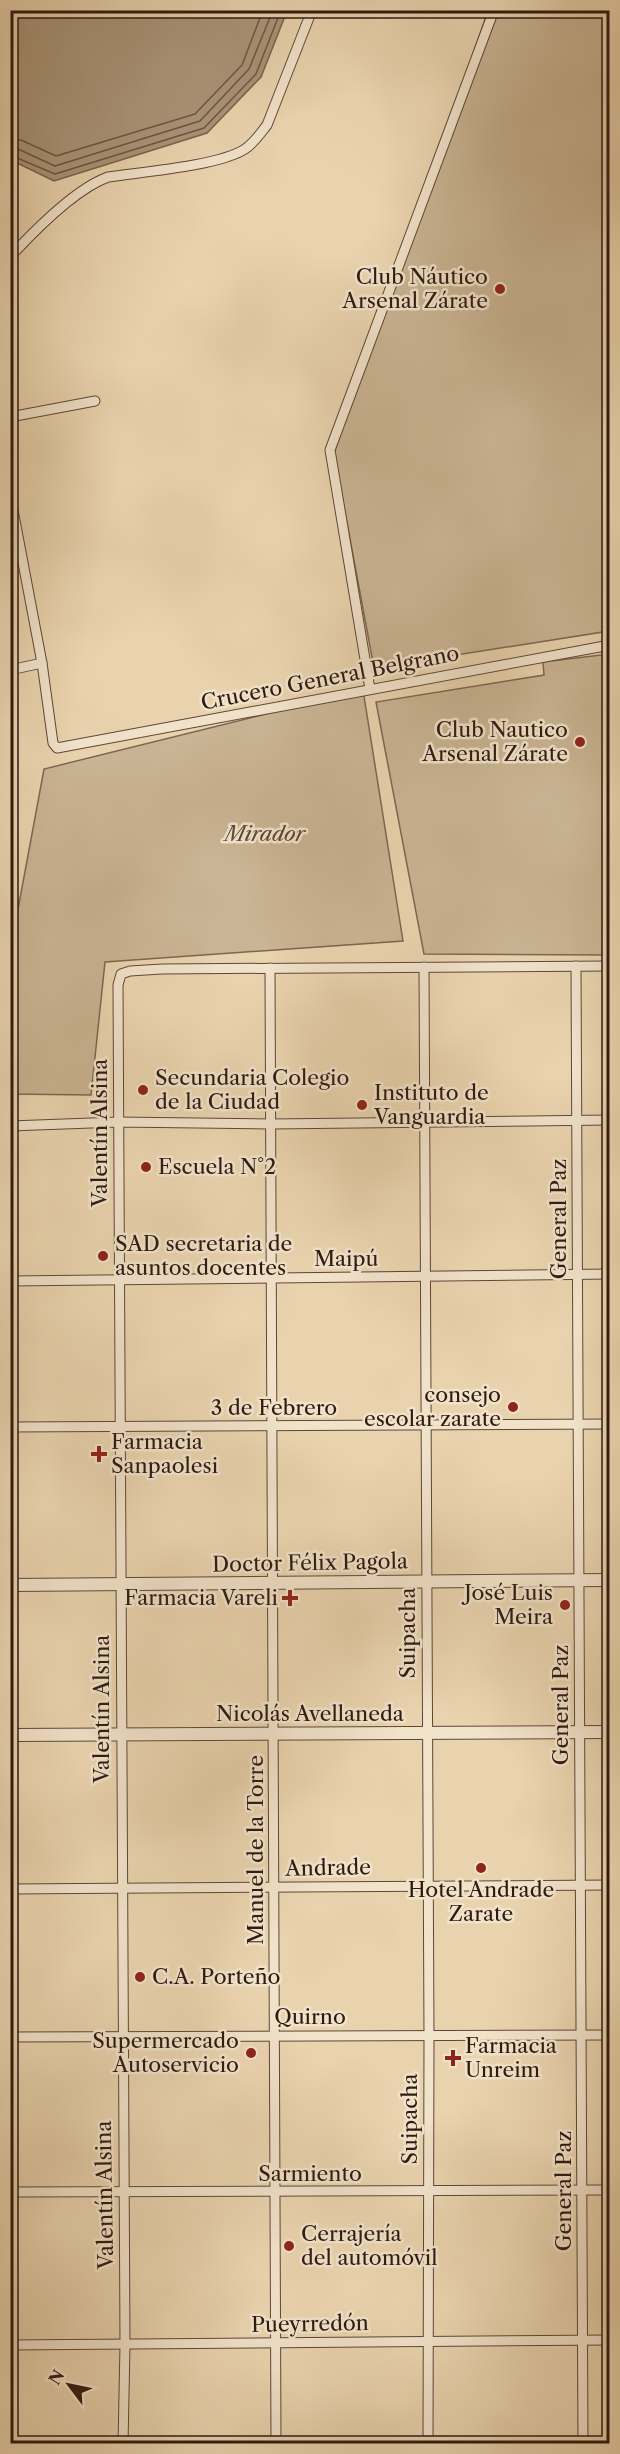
<svg xmlns="http://www.w3.org/2000/svg" width="620" height="2454" font-family="'Libre Caslon Text',serif">
  <style>
    .green { fill: #c9b493; stroke: #7c6752; stroke-width: 1.5 }
    .water { fill: #a99478; stroke: #78634e; stroke-width: 1.5 }
    .lines { fill: none; stroke-linecap: round; stroke-linejoin: round }
    .shore { stroke: #6c5744; stroke-width: 1.5 }
    .minor-casing { stroke: #5d4838; stroke-width: 11 }
    .tertiary-casing { stroke: #5d4838; stroke-width: 14 }
    .minor { stroke: #f1e2ca; stroke-width: 9 }
    .tertiary { stroke: #f1e2ca; stroke-width: 12 }
    .poi-dot { fill: #8f2418; stroke: #f1e2ca; stroke-width: 2 }
    .labels { text-anchor: middle; stroke-width: 5; stroke-linejoin: round; paint-order: stroke }
    .poi-label { font-size: 21px; fill: #2e1a10; stroke: #f1e2ca; text-anchor: start }
    .street-label { font-size: 21px; fill: #2e1a10; stroke: #f1e2ca }
    .park-label { font-size: 21px; font-style: italic; fill: #5c4837; stroke: #f1e2ca }
  </style>
  <rect width="100%" height="100%" fill="#e9d3ae"/>
  <filter id="stains"><feTurbulence type="fractalNoise" baseFrequency=".00333" numOctaves="4"/><feColorMatrix values="0 0 0 0 .2 0 0 0 0 .09 0 0 0 0 .02 0 0 0 .5 -.17"/></filter>
  <radialGradient id="worn" r=".72"><stop offset=".6" stop-color="#630" stop-opacity="0"/><stop offset="1" stop-color="#630" stop-opacity=".3"/></radialGradient>
  <g class="green">
    <path d="M488,11H609V631L374,668L334,453Z"/>
    <path d="M609,654V955L424,954L376,702L544,675L543,662Z"/>
    <path d="M363,690L403,941L105,962L91,1095L11,1094V947L44,769Z"/>
  </g>
  <path class="water" d="M10,11L11,10L287,11L261,77L207,133L54,181L11,160Z"/>
  <g class="lines">
    <g class="shore">
      <path d="M10,139L21,140L56,156L195,114L242,65L263,10"/>
      <path d="M10,148L18,149L55,166L200,121L249,69L273,10"/>
      <path d="M10,155L55,174L204,128L256,74L281,10"/>
    </g>
    <g class="minor-casing">
      <g id="minor">
        <path d="M10,257C34,231 75,189 108,177C141,172 219,166 245,149C254,143 260,134 267,125L312,10"/>
        <path d="M10,417L95,401"/>
        <path d="M10,494L42,663L53,743L57,748L610,645"/>
        <path d="M10,670L42,663"/>
        <path d="M370,689L330,450L494,10"/>
        <path d="M576,966L583,2444"/>
        <path d="M424,967L429,2036L428,2444"/>
        <path d="M270,968L276,2444"/>
        <path d="M10,1126L118,1122L271,1124L610,1120"/>
        <path d="M10,1281L610,1274"/>
        <path d="M10,1427L610,1424"/>
        <path d="M10,1889L610,1885"/>
        <path d="M10,2037L610,2035"/>
        <path d="M10,2192L610,2190"/>
        <path d="M10,2345L610,2340"/>
        <path d="M123,2444L125,2345L118,985L121,974L130,971L162,969L610,966"/>
      </g>
    </g>
    <g class="tertiary-casing">
      <g id="tertiary">
        <path d="M10,1585L610,1580"/>
        <path d="M10,1735L610,1732"/>
      </g>
    </g>
    <use href="#minor" class="minor"/>
    <use href="#tertiary" class="tertiary"/>
  </g>
  <g class="poi-dot">
    <circle cx="500" cy="289" r="6"/>
    <circle cx="580" cy="742" r="6"/>
    <circle cx="143" cy="1090" r="6"/>
    <circle cx="362" cy="1105" r="6"/>
    <circle cx="146" cy="1167" r="6"/>
    <circle cx="103" cy="1256" r="6"/>
    <circle cx="513" cy="1407" r="6"/>
    <path d="M96 1445h6v6h6v6h-6v6h-6v-6h-6v-6h6z"/>
    <path d="M287 1589h6v6h6v6h-6v6h-6v-6h-6v-6h6z"/>
    <circle cx="565" cy="1605" r="6"/>
    <circle cx="481" cy="1868" r="6"/>
    <circle cx="140" cy="1977" r="6"/>
    <circle cx="251" cy="2053" r="6"/>
    <path d="M450 2049h6v6h6v6h-6v6h-6v-6h-6v-6h6z"/>
    <circle cx="289" cy="2246" r="6"/>
  </g>
  <g class="labels">
    <g class="poi-label">
      <text x="488" y="284" text-anchor="end">Club Náutico<tspan x="488" dy="24">Arsenal Zárate</tspan></text>
      <text x="568" y="737" text-anchor="end">Club Nautico<tspan x="568" dy="24">Arsenal Zárate</tspan></text>
      <text x="155" y="1085">Secundaria Colegio<tspan x="155" dy="24">de la Ciudad</tspan></text>
      <text x="374" y="1100">Instituto de<tspan x="374" dy="24">Vanguardia</tspan></text>
      <text x="158" y="1174">Escuela N°2</text>
      <text x="115" y="1251">SAD secretaria de<tspan x="115" dy="24">asuntos docentes</tspan></text>
      <text x="501" y="1402" text-anchor="end">consejo<tspan x="501" dy="24">escolar zarate</tspan></text>
      <text x="111" y="1449">Farmacia<tspan x="111" dy="24">Sanpaolesi</tspan></text>
      <text x="553" y="1600" text-anchor="end">José Luis<tspan x="553" dy="24">Meira</tspan></text>
      <text x="278" y="1605" text-anchor="end">Farmacia Vareli</text>
      <text x="481" y="1897" text-anchor="middle">Hotel Andrade<tspan x="481" dy="24">Zarate</tspan></text>
      <text x="152" y="1984">C.A. Porteño</text>
      <text x="239" y="2048" text-anchor="end">Supermercado<tspan x="239" dy="24">Autoservicio</tspan></text>
      <text x="465" y="2053">Farmacia<tspan x="465" dy="24">Unreim</tspan></text>
      <text x="301" y="2241">Cerrajería<tspan x="301" dy="24">del automóvil</tspan></text>
    </g>
    <g class="street-label">
      <text transform="translate(330 678) rotate(-11)" y="7">Crucero General Belgrano</text>
      <text transform="translate(100 1133) rotate(-90)" y="7">Valentín Alsina</text>
      <text transform="translate(559 1219) rotate(-90)" y="7">General Paz</text>
      <text x="346" y="1266">Maipú</text>
      <text x="274" y="1415">3 de Febrero</text>
      <text transform="translate(310 1563) rotate(-1)" y="7">Doctor Félix Pagola</text>
      <text transform="translate(408 1633) rotate(-90)" y="7">Suipacha</text>
      <text transform="translate(561 1705) rotate(-90)" y="7">General Paz</text>
      <text transform="translate(102 1709) rotate(-90)" y="7">Valentín Alsina</text>
      <text x="310" y="1721">Nicolás Avellaneda</text>
      <text transform="translate(256 1850) rotate(-90)" y="7">Manuel de la Torre</text>
      <text transform="translate(328 1868) rotate(-1)" y="7">Andrade</text>
      <text x="310" y="2024">Quirno</text>
      <text transform="translate(410 2119) rotate(-90)" y="7">Suipacha</text>
      <text x="310" y="2181">Sarmiento</text>
      <text transform="translate(564 2191) rotate(-90)" y="7">General Paz</text>
      <text transform="translate(105 2195) rotate(-91)" y="7">Valentín Alsina</text>
      <text transform="translate(310 2324) rotate(-1)" y="7">Pueyrredón</text>
    </g>
    <g class="park-label">
      <text x="265" y="841">Mirador</text>
    </g>
  </g>
  <rect width="620" height="2454" fill="none" stroke="#e9d3ae" stroke-width="36"/>
  <rect x="12" y="12" width="596" height="2430" fill="none" stroke="#2e1a10" stroke-width="3"/>
  <rect x="18" y="18" width="584" height="2418" fill="none" stroke="#2e1a10" stroke-width="1.5"/>
  <g transform="translate(69 2385) rotate(302)" stroke="#f1e2ca" stroke-width="4.5" paint-order="stroke">
  <path d="M0-4.5L10 22L0 15L-10 22Z" fill="#2e1a10"/>
  <text y="-9" font-size="16" font-weight="bold" text-anchor="middle" fill="#2e1a10">N</text>
  </g>
  <rect width="100%" height="100%" filter="url(#stains)"/>
  <rect width="100%" height="100%" fill="url(#worn)"/>
</svg>
